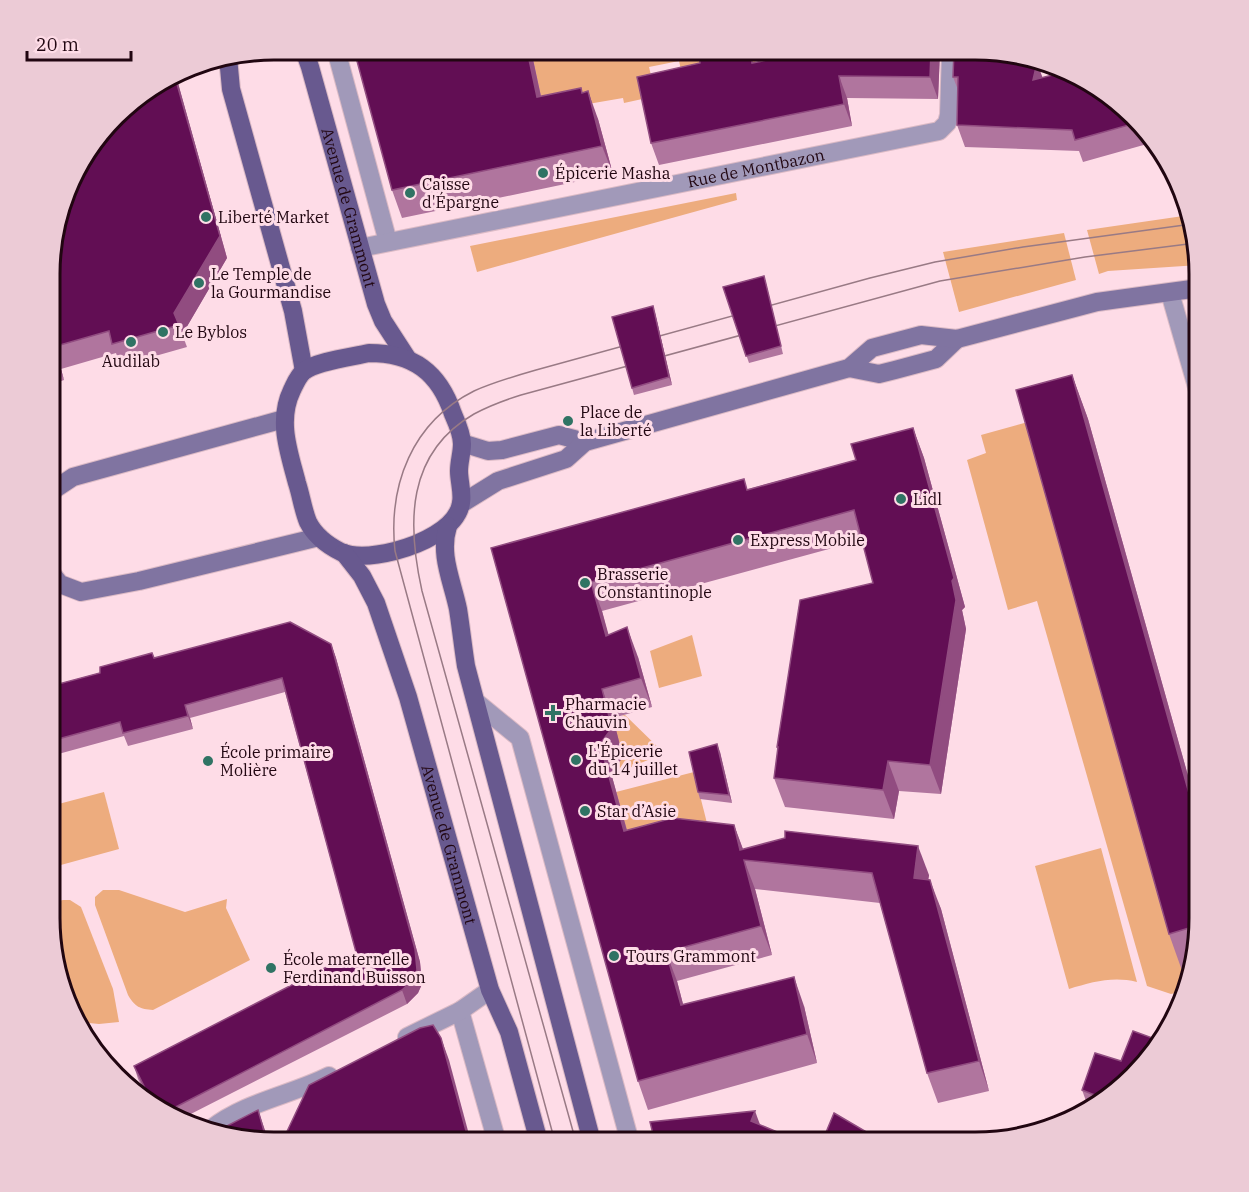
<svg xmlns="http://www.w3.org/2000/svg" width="1249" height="1192" font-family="'IBM Plex Serif',serif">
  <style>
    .green { fill: #edac7e }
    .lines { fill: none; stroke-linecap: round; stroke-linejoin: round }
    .street-casing { stroke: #dbbac5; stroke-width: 20 }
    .secondary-casing { stroke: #dbbac5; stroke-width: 20 }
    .primary-casing { stroke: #dbbac5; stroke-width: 20 }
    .street { stroke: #a199b9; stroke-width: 18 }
    .secondary { stroke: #8074a1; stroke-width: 18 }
    .primary { stroke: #68598f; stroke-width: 18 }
    .tram { stroke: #997a85; stroke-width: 1.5 }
    .wall { fill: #b0759e }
    .shaded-wall { fill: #914c80 }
    .building { fill: #620e54; stroke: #914c80; stroke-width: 1.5 }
    .poi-dot { fill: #307364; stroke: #fedce7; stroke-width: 2 }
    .labels { text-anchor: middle; stroke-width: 6; stroke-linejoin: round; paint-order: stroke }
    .street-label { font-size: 16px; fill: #210611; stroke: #fedce7 }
    .poi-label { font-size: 16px; fill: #210611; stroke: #fedce7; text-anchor: start }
    .rim { fill: none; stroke: #210611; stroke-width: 3 }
  </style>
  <rect width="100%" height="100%" fill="#fedce7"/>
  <g class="green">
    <path d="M531,50L753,51L757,69L684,83L679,61L649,67L656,96L624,103L623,98L588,104L543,107Z"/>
    <path d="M736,193L737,200L477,272L470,246Z"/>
    <path d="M1190,215L1199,265L1108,271L1099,274L1087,230Z"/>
    <path d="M1064,233L1076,280L959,312L943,252Z"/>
    <path d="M1028,422L1187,979L1183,991L1171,994L1147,986L1037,601L1008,610L967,460L986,453L981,435Z"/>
    <path d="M692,635L702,676L659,688L650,651Z"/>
    <path d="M625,715L664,753L611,776L609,765L623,757L615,728L610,724L596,723Z"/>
    <path d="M694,772L709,831L633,854L616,792Z"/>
    <path d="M104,792L119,849L50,868L51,806Z"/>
    <path d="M1101,848L1137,982C1113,976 1092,982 1069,989L1035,866Z"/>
    <path d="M103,890H119L185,912L227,899L226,908L250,960L153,1010C140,1009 135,1007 128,995L95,905V897Z"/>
    <path d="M63,900H70L81,907L113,989L119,1022L99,1024L79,1022L62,990L50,932V903Z"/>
  </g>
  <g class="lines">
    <g class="street-casing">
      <g id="street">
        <path d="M336,50L388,242"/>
        <path id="s1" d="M360,248L939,131L947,123L949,115L951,51"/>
        <path d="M1170,293L1199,394"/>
        <path d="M476,702L520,738L630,1142"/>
        <path d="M460,1011L497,1142"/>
        <path d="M407,1037L460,1011L490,990"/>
        <path d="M211,1129C245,1102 291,1095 329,1076"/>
      </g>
    </g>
    <g class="secondary-casing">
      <g id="secondary">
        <path d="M849,368L879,374L895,370L936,359L957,339"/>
        <path d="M462,443L488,451L502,450L559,435L585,442"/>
        <path d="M52,491L73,477L284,419"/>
        <path d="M461,504L498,481L566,459L585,442L849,368L872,348L921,335L957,339L1097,302L1199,288"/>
        <path d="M52,574L60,584L81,592L139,581L319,537"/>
      </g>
    </g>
    <g class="primary-casing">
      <g id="primary">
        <path id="s2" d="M304,50L310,67L376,304L383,321L407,358"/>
        <path d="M228,57L231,89L293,311L304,371"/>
        <path d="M369,353C413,353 439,372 453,414C457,423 462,434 462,444C462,453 459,462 459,471C459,481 463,493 461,503C457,529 418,545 395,551C379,555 357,559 341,552C327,545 315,536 308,522C303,510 301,495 297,483C289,452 277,421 292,390C295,384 298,376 304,371C317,361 352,357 369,353Z"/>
        <path d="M448,526C439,555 452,580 458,609C461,628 463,647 466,666L592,1142"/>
        <path id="s3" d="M344,553L362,576L376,603L408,697L490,990L509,1032L539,1142"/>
      </g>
    </g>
    <use href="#street" class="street"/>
    <use href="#secondary" class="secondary"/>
    <use href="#primary" class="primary"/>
    <g class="tram">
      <path d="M555,1142L395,551C388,485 412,422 474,391C494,382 515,376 536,370L870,278L935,262L1023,247L1192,224"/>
      <path d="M576,1142L422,591C407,524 406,453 474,414C489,406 505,400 521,395L940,281L1085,257L1196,243"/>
    </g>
  </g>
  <g class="wall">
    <path d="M354,50H531L541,96L582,93L598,119L613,174L402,218L392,190Z"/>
    <path d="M719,51H727L728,52L754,62L940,51L938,99L847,98L852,126L659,165L651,143L700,63Z"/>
    <path d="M1007,52L1006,62L1037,63L1042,77L1087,79L1153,137L1155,142L1140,146L1083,162L1079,151L965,147L957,125L958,90L953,77Z"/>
    <path d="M176,76L227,258L182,335L187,347L120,366L116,353L61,369L64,380L53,384L54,231Z"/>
    <path d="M764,276L766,283L783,354L749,363L723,287Z"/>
    <path d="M655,313L672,385L634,395L632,388Z"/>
    <path d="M1072,375L1088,419L1199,815V932L1187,979H1185L1169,934Z"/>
    <path d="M913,428L924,458L965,607L962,610L966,629L941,794L899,791L894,819L785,807L774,778L778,750L777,747L873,583L862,540L602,611L608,635L638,657L652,707L613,718L623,757L611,773L627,830L734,825L743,849L929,875L928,880L941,909L989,1091L938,1103L927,1073L880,903L755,889L772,955L677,981L683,1004L804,1006L817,1063L648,1110L638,1081L491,548L748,489L856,460Z"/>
    <path d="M331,644L336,658L420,962L422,984L418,993L407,1004L179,1120L175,1119L148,1097L138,1079L134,1066L356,952L285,692L190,718L193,729L128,746L124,736L51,756V686L154,658Z"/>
    <path d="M720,752L732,803L700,799L698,792Z"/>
    <path d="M1082,1090L1112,1096L1089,1109Z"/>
  </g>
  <g class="shaded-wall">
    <path d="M527,50H531L547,125L537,97Z"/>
    <path d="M931,51H940L938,99L930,77Z"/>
    <path d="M998,51L1007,52L1006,83L998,61Z"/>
    <path d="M1037,63L1045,84L1033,80Z"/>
    <path d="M176,76L227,258L182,335L187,347L174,313L175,77Z"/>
    <path d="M839,76L847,98L852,126L844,104Z"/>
    <path d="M588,91L598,119L613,174L602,146Z"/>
    <path d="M653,306L655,313L672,385L669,377Z"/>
    <path d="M53,347L61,369L64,380L56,359Z"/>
    <path d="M1072,375L1088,419L1199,815V829Z"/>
    <path d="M913,428L924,458L965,607L962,610L966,629L941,794L930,765Z"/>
    <path d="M591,582L602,611L617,665L606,636Z"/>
    <path d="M627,627L638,657L652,707L641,678Z"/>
    <path d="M331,644L336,658L420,962L422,984L418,993L407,1004L402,990Z"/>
    <path d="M602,689L613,718L623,757L611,773L635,860L624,831L600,744Z"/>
    <path d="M185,705L190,718L193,729L188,716Z"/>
    <path d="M717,744L720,752L732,803L729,795Z"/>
    <path d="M888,761L899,791L894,819L883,790Z"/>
    <path d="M734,825L745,855L744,860L755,889L772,955L761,926Z"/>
    <path d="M918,846L929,875L924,907L914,878Z"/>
    <path d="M930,880L941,909L989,1091L979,1061Z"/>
    <path d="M666,952L677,981L691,1035L681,1005Z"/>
    <path d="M65,967L70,980L61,988L58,973Z"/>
    <path d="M794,977L804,1006L817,1063L807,1034Z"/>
    <path d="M441,1038L449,1060L471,1142H469Z"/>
    <path d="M258,1110L266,1133L269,1142H267Z"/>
    <path d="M755,1111L762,1130L751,1121Z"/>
    <path d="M870,1134L872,1142H867Z"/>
  </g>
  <g class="building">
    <path d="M354,50H527L537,97L581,88L582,93L588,91L602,146L392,190Z"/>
    <path d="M719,51H727V52L734,51H750L752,63L814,51H931L930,77L839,76L844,104L651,143L637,77L700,63L699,56Z"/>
    <path d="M954,51H998V61L1037,63L1033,80L1064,72L1087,79L1136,123L1075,140L1072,130L957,125L958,77H953Z"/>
    <path d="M175,77L220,236L174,313L179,325L112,344L109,331L53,347L54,231L79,162L126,105Z"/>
    <path d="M764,276L781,346L746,356L723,287Z"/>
    <path d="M653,306L669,377L632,388L612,317Z"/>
    <path d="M53,348L56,359L53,360Z"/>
    <path d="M1072,375L1199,829V925L1169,934L1016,390Z"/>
    <path d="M913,428L954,578L952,581L956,600L930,765L888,761L883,790L774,778L778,747H777L800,600L873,583L854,510L591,582L606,636L627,627L641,678L602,689L612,728L600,744L624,831L673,818L734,825L740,850L785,838V831L918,846L914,878L930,880L979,1061L927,1073L872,873L744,860L761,926L666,952L681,1005L794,977L807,1034L638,1081L491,548L744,479L747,490L856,460L851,444Z"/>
    <path d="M290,622L331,644L415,949L417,970L413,980L402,990L166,1112L151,1100L134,1066L356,952L282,678L185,705L188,716L123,733L120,722L51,741V686L100,673V667L152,653L154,658Z"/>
    <path d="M717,744L729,795L698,792L689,752Z"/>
    <path d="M54,954L65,967L58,973Z"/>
    <path d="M433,1025L441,1038L469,1142H282L309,1085L420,1028Z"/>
    <path d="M1133,1031L1158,1040L1112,1096L1100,1102L1102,1098L1082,1090L1095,1053L1121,1061Z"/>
    <path d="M258,1110L267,1142H260L217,1131Z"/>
    <path d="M755,1111L751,1121L801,1142H655L650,1122Z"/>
    <path d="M834,1113L870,1134L867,1142H822Z"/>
  </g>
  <g class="poi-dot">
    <circle cx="543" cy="173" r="6"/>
    <circle cx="410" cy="193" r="6"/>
    <circle cx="206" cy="217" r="6"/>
    <circle cx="199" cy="283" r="6"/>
    <circle cx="163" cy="332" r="6"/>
    <circle cx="131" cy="342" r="6"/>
    <circle cx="568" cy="421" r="6"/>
    <circle cx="901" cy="499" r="6"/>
    <circle cx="738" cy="540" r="6"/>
    <circle cx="585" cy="583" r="6"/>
    <path d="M550 704h6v6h6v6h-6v6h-6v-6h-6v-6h6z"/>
    <circle cx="576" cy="760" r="6"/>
    <circle cx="208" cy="761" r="6"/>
    <circle cx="585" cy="811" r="6"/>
    <circle cx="614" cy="956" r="6"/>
    <circle cx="271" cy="968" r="6"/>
  </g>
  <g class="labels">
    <g class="street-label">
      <text dy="6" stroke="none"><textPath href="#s1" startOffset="404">Rue de Montbazon</textPath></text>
      <text dy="6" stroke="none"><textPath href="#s2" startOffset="164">Avenue de Grammont</textPath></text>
      <text dy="6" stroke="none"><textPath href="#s3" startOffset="312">Avenue de Grammont</textPath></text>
    </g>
    <g class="poi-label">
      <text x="555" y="179">Épicerie Masha</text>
      <text x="422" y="190">Caisse<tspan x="422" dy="18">d'Épargne</tspan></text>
      <text x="218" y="223">Liberté Market</text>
      <text x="211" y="280">Le Temple de<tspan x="211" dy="18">la Gourmandise</tspan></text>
      <text x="175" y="338">Le Byblos</text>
      <text x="131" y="367" text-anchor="middle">Audilab</text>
      <text x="580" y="418">Place de<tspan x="580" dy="18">la Liberté</tspan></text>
      <text x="913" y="505">Lidl</text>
      <text x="750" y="546">Express Mobile</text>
      <text x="597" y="580">Brasserie<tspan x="597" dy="18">Constantinople</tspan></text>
      <text x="565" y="710">Pharmacie<tspan x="565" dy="18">Chauvin</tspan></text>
      <text x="588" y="757">L'Épicerie<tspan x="588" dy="18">du 14 juillet</tspan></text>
      <text x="220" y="758">École primaire<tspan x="220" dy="18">Molière</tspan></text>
      <text x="597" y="817">Star d’Asie</text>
      <text x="626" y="962">Tours Grammont</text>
      <text x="283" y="965">École maternelle<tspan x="283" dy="18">Ferdinand Buisson</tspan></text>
    </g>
  </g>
  <path d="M0 0H1249V1192H0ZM274 60H975A214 214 0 0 1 1189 274V918A214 214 0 0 1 975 1132H274A214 214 0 0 1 60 918V274A214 214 0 0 1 274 60Z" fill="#eccbd6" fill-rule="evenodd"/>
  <path class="rim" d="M274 60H975A214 214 0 0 1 1189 274V918A214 214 0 0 1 975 1132H274A214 214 0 0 1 60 918V274A214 214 0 0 1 274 60Z"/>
  <path d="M27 51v9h104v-9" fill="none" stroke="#210611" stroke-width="3"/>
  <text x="36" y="51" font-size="18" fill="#210611" stroke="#fedce7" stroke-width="4.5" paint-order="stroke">20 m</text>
</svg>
